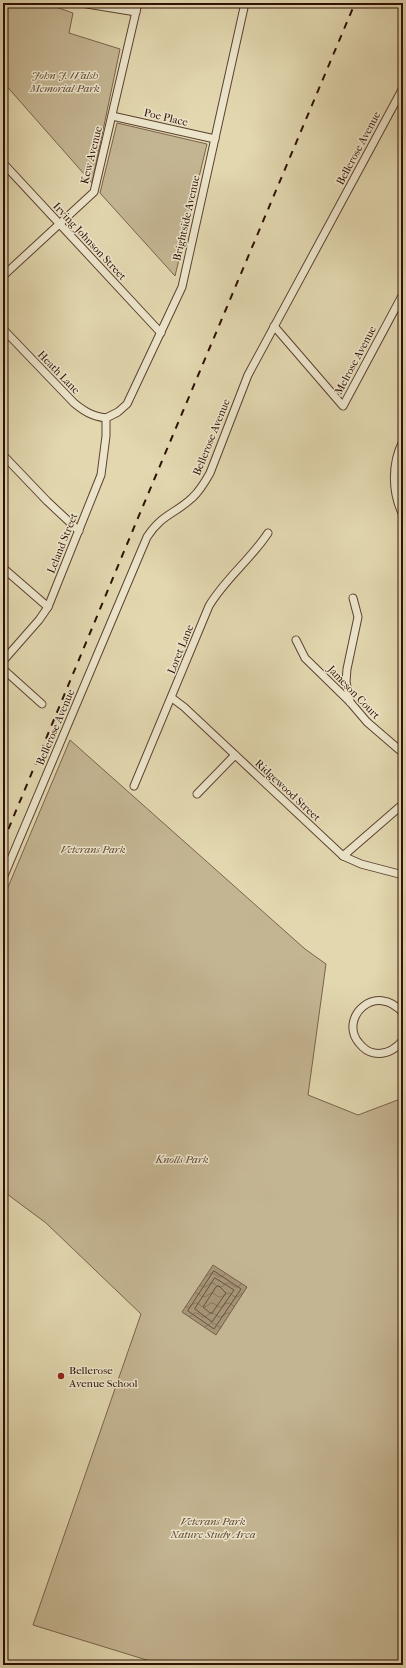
<svg xmlns="http://www.w3.org/2000/svg" width="406" height="1668" font-family="'IM FELL French Canon',serif">
  <style>
    .green { fill: #c4b592; stroke: #7a624b }
    .water { fill: url(#water-waves); stroke: #765e48 }
    .lines { fill: none; stroke-linecap: round; stroke-linejoin: round }
    .shore { stroke: #6a513c; stroke-width: 1 }
    .minor-casing { stroke: #5c412f; stroke-width: 9 }
    .minor { stroke: #ece5cb; stroke-width: 7 }
    .rail { stroke: #2f0f04; stroke-width: 2; stroke-dasharray: 7 7; stroke-linecap: butt }
    .poi-dot { fill: #8f2418; stroke: #ece5cb; stroke-width: 1.5 }
    .labels { text-anchor: middle; stroke-width: 3; stroke-linejoin: round; paint-order: stroke }
    .park-label { font-size: 11px; font-style: italic; fill: #634936; stroke: #ece5cb }
    .street-label { font-size: 11px; fill: #2f0f04; stroke: #ece5cb }
    .poi-label { font-size: 11px; fill: #2f0f04; stroke: #ece5cb; text-anchor: start }
  </style>
  <defs>
    <pattern id="water-waves" width="16" height="10" patternUnits="userSpaceOnUse"><rect width="16" height="10" fill="#a59375"/><path d="M0 5q4-4 8 0t8 0" fill="none" stroke="#87765e"/></pattern>
  </defs>
  <rect width="100%" height="100%" fill="#e2d7af"/>
  <filter id="stains"><feTurbulence type="fractalNoise" baseFrequency=".005" numOctaves="4"/><feColorMatrix values="0 0 0 0 .2 0 0 0 0 .09 0 0 0 0 .02 0 0 0 .5 -.17"/></filter>
  <radialGradient id="worn" r=".72"><stop offset=".6" stop-color="#630" stop-opacity="0"/><stop offset="1" stop-color="#630" stop-opacity=".3"/></radialGradient>
  <g class="green">
    <path d="M3,3H45L73,13L69,33L120,49L92,183L3,82Z"/>
    <path d="M117,123L207,144L175,276L100,193Z"/>
    <path d="M70,740L305,949L326,964L308,1095L358,1115L403,1098V1665H163L33,1625L141,1314L46,1223L3,1191V899Z"/>
  </g>
  <path class="water" d="M213,1265L247,1287L216,1335L182,1312Z"/>
  <g class="lines">
    <g class="shore">
      <path d="M214,1271L241,1289L214,1329L188,1311Z"/>
      <path d="M215,1278L234,1290L212,1322L195,1309Z"/>
      <path d="M219,1286L226,1293L212,1313H210L203,1307L216,1287Z"/>
    </g>
    <g class="minor-casing">
      <g id="minor">
        <path d="M81,3L136,12"/>
        <path d="M112,116L215,139"/>
        <path d="M3,163L161,333"/>
        <path d="M3,276L94,192L138,3"/>
        <path d="M274,326L343,406L403,294"/>
        <path d="M3,329L74,403C85,412 92,416 106,418"/>
        <path d="M106,418L118,412L127,404L182,287L245,3"/>
        <path d="M403,441C391,464 392,493 403,515"/>
        <path d="M3,455L47,501L79,531"/>
        <path d="M3,568L48,607"/>
        <path d="M296,640L305,658L350,702L367,722L403,753"/>
        <path d="M3,661L39,620L48,607L101,475L106,436V418"/>
        <path d="M3,669L42,704"/>
        <path d="M172,698L184,707L343,856L361,864L403,875"/>
        <path d="M350,702L346,682L347,669L358,617L353,598"/>
        <path d="M134,786L209,606C225,579 251,559 268,533"/>
        <path d="M197,794L235,755"/>
        <path d="M343,856L403,804"/>
        <path d="M3,878L147,537C162,514 175,514 192,498C200,491 205,482 210,473L248,375L403,88"/>
        <path d="M403,1013C376,981 338,1018 359,1043C363,1048 367,1052 374,1053C386,1055 395,1050 403,1040"/>
      </g>
    </g>
    <use href="#minor" class="minor"/>
    <path class="rail" d="M3,842L135,525L355,3"/>
  </g>
  <circle class="poi-dot" cx="61" cy="1376" r="4"/>
  <g class="labels">
    <g class="park-label">
      <text x="65" y="79">John J. Walsh<tspan x="65" dy="13">Memorial Park</tspan></text>
      <text x="93" y="853">Veterans Park</text>
      <text x="182" y="1163">Knolls Park</text>
      <text x="213" y="1525">Veterans Park<tspan x="213" dy="13">Nature Study Area</tspan></text>
    </g>
    <g class="street-label">
      <text transform="translate(166 117) rotate(13)" y="4">Poe Place</text>
      <text transform="translate(358 148) rotate(-62)" y="4">Bellerose Avenue</text>
      <text transform="translate(91 155) rotate(-76)" y="4">Kew Avenue</text>
      <text transform="translate(186 218) rotate(-77)" y="4">Brightside Avenue</text>
      <text transform="translate(90 241) rotate(47)" y="4">Irving Johnson Street</text>
      <text transform="translate(355 360) rotate(-62)" y="4">Melrose Avenue</text>
      <text transform="translate(59 372) rotate(46)" y="4">Heath Lane</text>
      <text transform="translate(211 437) rotate(-68)" y="4">Bellerose Avenue</text>
      <text transform="translate(62 543) rotate(-68)" y="4">Leland Street</text>
      <text transform="translate(180 649) rotate(-68)" y="4">Loret Lane</text>
      <text transform="translate(354 692) rotate(46)" y="4">Jameson Court</text>
      <text transform="translate(55 727) rotate(-67)" y="4">Bellerose Avenue</text>
      <text transform="translate(288 790) rotate(43)" y="4">Ridgewood Street</text>
    </g>
    <g class="poi-label">
      <text x="69" y="1374">Bellerose<tspan x="69" dy="13">Avenue School</tspan></text>
    </g>
  </g>
  <rect width="406" height="1668" fill="none" stroke="#e2d7af" stroke-width="16"/>
  <rect x="4" y="4" width="398" height="1660" fill="none" stroke="#2f0f04" stroke-width="2"/>
  <rect x="8" y="8" width="390" height="1652" fill="none" stroke="#2f0f04"/>
  <rect width="100%" height="100%" filter="url(#stains)"/>
  <rect width="100%" height="100%" fill="url(#worn)"/>
</svg>
